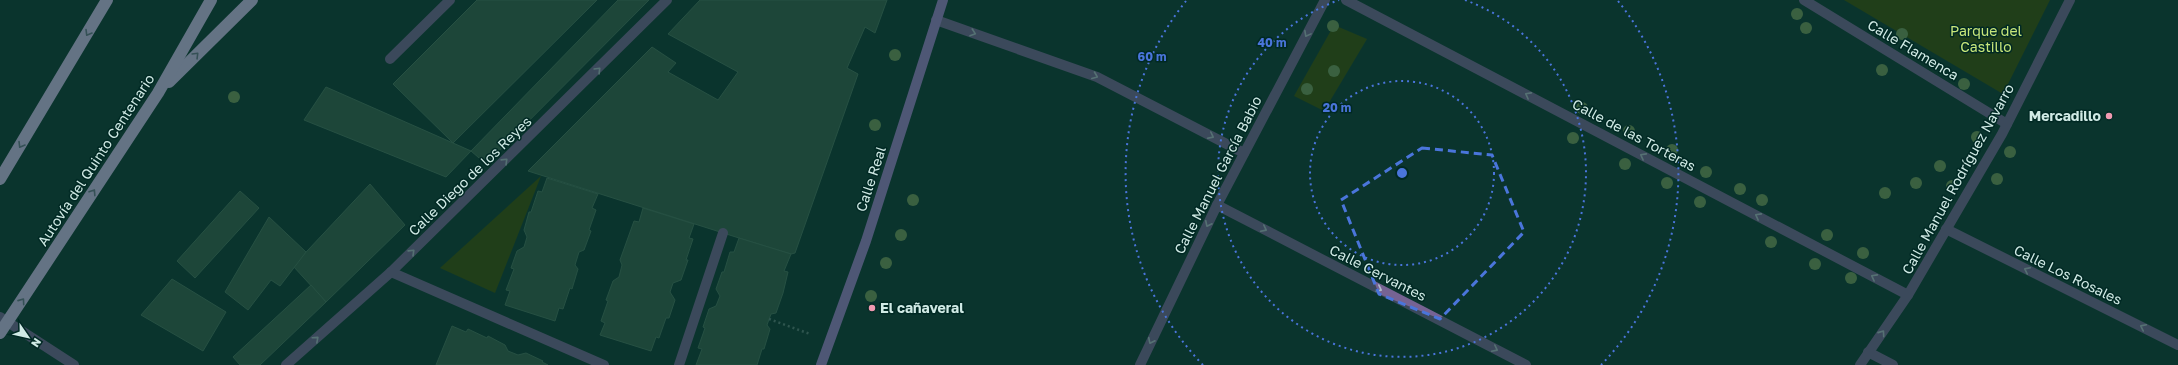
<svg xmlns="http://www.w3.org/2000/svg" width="2178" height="365" font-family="'Golos Text',sans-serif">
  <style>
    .green { fill: #3a4a00 }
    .building { fill: #335c48; stroke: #47715c }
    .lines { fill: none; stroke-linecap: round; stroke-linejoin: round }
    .path { stroke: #5a7d77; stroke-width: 2.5; stroke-dasharray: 2 3; stroke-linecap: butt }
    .service { stroke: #766393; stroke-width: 10 }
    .pedestrian { stroke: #766393; stroke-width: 10 }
    .minor { stroke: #766393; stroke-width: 10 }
    .secondary { stroke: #a080cd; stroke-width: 10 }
    .motorway { stroke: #d0beed; stroke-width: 12 }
    .tree { fill: #739658 }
    .oneway { stroke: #687488 }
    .oneway2 { stroke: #b0bbc8 }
    .marked { fill: none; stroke: #4a75db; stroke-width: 3; stroke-dasharray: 8 5; stroke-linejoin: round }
    .ring { fill: none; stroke: #4a75db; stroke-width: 2; stroke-dasharray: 2 4 }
    .poi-dot { fill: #f19ab1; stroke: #002924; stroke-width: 1.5 }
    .labels { text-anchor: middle; stroke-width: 3; stroke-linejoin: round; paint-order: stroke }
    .park-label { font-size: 14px; fill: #c8e77a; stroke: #002924 }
    .street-label { font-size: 14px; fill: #d0eae5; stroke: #002924 }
    .poi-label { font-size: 14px; font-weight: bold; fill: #d0eae5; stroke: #002924; text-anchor: end }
    .centre { fill: #4a75db; stroke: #002924; stroke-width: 2 }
    .ring-label { font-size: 12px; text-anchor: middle; font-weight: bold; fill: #4a75db; stroke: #002924; stroke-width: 3; stroke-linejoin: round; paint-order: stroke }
  </style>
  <rect width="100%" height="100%" fill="#0b342e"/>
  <g class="green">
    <path d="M1844,0H2050L2003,94Z"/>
    <path d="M1334,25L1367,39L1324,111L1294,96Z"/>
    <path d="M541,176L495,293L440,268Z"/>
  </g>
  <g class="building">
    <path d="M477,0H597L453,143L393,84Z"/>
    <path d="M618,0H649L486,164L471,151Z"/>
    <path d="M700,0H887L875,33L865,27L847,68L858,74L795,253L791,254L739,238L528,171L652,47L676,63L668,72L718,100L738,72L668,34Z"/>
    <path d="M326,87L453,143L471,151L446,177L304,120Z"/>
    <path d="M547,178L598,194L592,208L596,210L589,230L591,231L584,250L579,252L575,265L578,269L572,289L570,288L563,309L559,308L555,321L505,305L510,291L506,290L514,269L511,268L517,251L524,247L527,237L524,230L529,212H531L538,191L542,192Z"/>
    <path d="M370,184L405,225L326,302L293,266Z"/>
    <path d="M240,191L259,208L195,278L177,261Z"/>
    <path d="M643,208L694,224L689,238L693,239L686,260H688L681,280L673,283L670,292L675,300L669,318H666L659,338L656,337L651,351L600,335L605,323L601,321L608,301L606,300L613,281L619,277L622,265L620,260L634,221L639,222Z"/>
    <path d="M269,217L306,252L280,286L271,280L248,310L225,292Z"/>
    <path d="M739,238L791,254L784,271L788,272L783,293L776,313L771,314L767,325L770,329L764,349H762L757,365H696L702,349L698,348L705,328L703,327L709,309L716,306L720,296L716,289L722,272H724L730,252H734Z"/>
    <path d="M172,279L226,312L203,351L141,315Z"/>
    <path d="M311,285L326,302L260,365H240L233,357Z"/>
    <path d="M452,326L466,332L468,329L487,338L488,336L505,345L508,351L518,355L526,353L543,361L542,362L548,365H436Z"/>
  </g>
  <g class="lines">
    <path class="path" d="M769,319L810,334"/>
    <path class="service" d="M390,59L450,0"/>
    <path class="pedestrian" d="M679,365L723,233"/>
    <g class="minor">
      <path d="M1346,0L1908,295"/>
      <path d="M1804,0L2007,124"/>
      <path d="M936,20L1097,77L1244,153"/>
      <path d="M1217,205L1526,365"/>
      <path d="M1946,229L2178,345"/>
      <path d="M391,272L604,365"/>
      <path d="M0,317L74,365"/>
      <path d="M1868,352L1893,365"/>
      <path d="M286,365L391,272L667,0"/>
      <path d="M1140,365L1217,205L1325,0"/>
      <path d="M1860,365L1908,295L2002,134L2070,0"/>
    </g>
    <path class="secondary" d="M821,365L866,241L943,0"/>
    <g class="motorway">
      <path d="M169,82L252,0"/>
      <path d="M0,179L107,0"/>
      <path d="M0,333L158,93L211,0"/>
    </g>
  </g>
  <g class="tree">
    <circle cx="1797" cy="14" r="6"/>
    <circle cx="1333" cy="26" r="6"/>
    <circle cx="1806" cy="28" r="6"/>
    <circle cx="1902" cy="34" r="6"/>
    <circle cx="895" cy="55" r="6"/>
    <circle cx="1882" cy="70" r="6"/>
    <circle cx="1334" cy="71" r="6"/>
    <circle cx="1964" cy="84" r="6"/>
    <circle cx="1307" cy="89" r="6"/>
    <circle cx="234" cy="97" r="6"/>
    <circle cx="1582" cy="108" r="6"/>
    <circle cx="875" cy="125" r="6"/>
    <circle cx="1629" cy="131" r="6"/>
    <circle cx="1977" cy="137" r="6"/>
    <circle cx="1573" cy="138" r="6"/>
    <circle cx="1672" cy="150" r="6"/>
    <circle cx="2010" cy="152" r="6"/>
    <circle cx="1625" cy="164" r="6"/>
    <circle cx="1940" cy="166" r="6"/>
    <circle cx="1706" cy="172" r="6"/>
    <circle cx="1997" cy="179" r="6"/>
    <circle cx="1667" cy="183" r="6"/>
    <circle cx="1916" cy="183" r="6"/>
    <circle cx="1952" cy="186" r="6"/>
    <circle cx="1740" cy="189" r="6"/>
    <circle cx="1885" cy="193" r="6"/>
    <circle cx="913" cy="200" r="6"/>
    <circle cx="1762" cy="200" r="6"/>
    <circle cx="1700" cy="202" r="6"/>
    <circle cx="901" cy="235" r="6"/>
    <circle cx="1827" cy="235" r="6"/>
    <circle cx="1771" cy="242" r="6"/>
    <circle cx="1863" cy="253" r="6"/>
    <circle cx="886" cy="263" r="6"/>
    <circle cx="1815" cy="264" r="6"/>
    <circle cx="1851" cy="278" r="6"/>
    <circle cx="871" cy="296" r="6"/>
  </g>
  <defs><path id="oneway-chevron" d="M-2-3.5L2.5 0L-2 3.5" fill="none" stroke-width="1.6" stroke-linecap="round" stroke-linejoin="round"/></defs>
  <g class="oneway">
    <use href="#oneway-chevron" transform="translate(88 33) rotate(121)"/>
    <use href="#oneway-chevron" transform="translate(196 55) rotate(-45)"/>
    <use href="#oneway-chevron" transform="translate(21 145) rotate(121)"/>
    <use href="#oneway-chevron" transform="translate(93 192) rotate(-57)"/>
    <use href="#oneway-chevron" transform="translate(22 301) rotate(-55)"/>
  </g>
  <g class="oneway2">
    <use href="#oneway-chevron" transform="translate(973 33) rotate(19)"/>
    <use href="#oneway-chevron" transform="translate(1307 34) rotate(118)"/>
    <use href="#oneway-chevron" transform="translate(598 70) rotate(-45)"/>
    <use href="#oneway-chevron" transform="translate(1095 76) rotate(22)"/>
    <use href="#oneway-chevron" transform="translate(1528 95) rotate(-152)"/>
    <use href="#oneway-chevron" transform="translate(1211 136) rotate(27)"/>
    <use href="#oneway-chevron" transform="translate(1643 156) rotate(-152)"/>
    <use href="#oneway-chevron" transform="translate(505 161) rotate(-44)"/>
    <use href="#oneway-chevron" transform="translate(1758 216) rotate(-152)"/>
    <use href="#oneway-chevron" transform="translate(1208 224) rotate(116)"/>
    <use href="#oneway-chevron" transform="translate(1264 229) rotate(27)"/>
    <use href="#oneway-chevron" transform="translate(412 252) rotate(-44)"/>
    <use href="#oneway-chevron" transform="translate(2027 270) rotate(-154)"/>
    <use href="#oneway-chevron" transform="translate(1874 277) rotate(-152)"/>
    <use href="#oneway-chevron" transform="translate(1379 289) rotate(27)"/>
    <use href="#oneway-chevron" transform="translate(2143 327) rotate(-154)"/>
    <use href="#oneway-chevron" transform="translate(1882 333) rotate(-55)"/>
    <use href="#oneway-chevron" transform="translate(316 339) rotate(-42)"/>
    <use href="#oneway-chevron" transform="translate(1151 341) rotate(116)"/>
    <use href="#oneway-chevron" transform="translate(1495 349) rotate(27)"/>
  </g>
  <path d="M0 0H2178V365H0ZM1422,148L1492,155L1524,232L1440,319L1379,294L1341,200Z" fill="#0b342e" fill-opacity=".55" fill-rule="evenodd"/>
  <path class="marked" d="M1422,148L1492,155L1524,232L1440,319L1379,294L1341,200Z"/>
  <g class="ring">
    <circle cx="1402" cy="173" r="92"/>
    <path d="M1465 0A184 184 0 1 1 1339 0"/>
    <path d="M1203 365A276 276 0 0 1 1186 1M1618 1A276 276 0 0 1 1601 365"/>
  </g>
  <g class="poi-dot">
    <circle cx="2109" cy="116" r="4"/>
    <circle cx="872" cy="308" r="4"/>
  </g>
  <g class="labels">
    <g class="park-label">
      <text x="1986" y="36">Parque del<tspan x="1986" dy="16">Castillo</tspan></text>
    </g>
    <g class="street-label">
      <text transform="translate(1913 50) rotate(31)" y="5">Calle Flamenca</text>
      <text transform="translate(1634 135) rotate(28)" y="5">Calle de las Torteras</text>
      <text transform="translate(96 160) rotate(-57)" y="5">Autovía del Quinto Centenario</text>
      <text transform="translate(1218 175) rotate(-63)" y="5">Calle Manuel García Babio</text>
      <text transform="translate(470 176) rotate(-44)" y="5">Calle Diego de los Reyes</text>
      <text transform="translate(871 179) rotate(-72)" y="5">Calle Real</text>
      <text transform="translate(1958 179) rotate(-61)" y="5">Calle Manuel Rodríguez Navarro</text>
      <text transform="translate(1378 273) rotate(27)" y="5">Calle Cervantes</text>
      <text transform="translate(2068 275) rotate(26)" y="5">Calle Los Rosales</text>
    </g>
    <g class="poi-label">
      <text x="2101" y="121">Mercadillo</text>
      <text x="880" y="313" text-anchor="start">El cañaveral</text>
    </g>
  </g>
  <circle cx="1402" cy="173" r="6" class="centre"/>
  <g class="ring-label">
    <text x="1272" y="47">40 m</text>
    <text x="1152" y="61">60 m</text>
    <text x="1337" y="112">20 m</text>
  </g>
  <g transform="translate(28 337) rotate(124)" stroke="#002924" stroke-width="3" paint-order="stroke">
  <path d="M0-3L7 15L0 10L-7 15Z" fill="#d0eae5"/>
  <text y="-6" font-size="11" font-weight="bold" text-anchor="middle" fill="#d0eae5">N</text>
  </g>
</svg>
